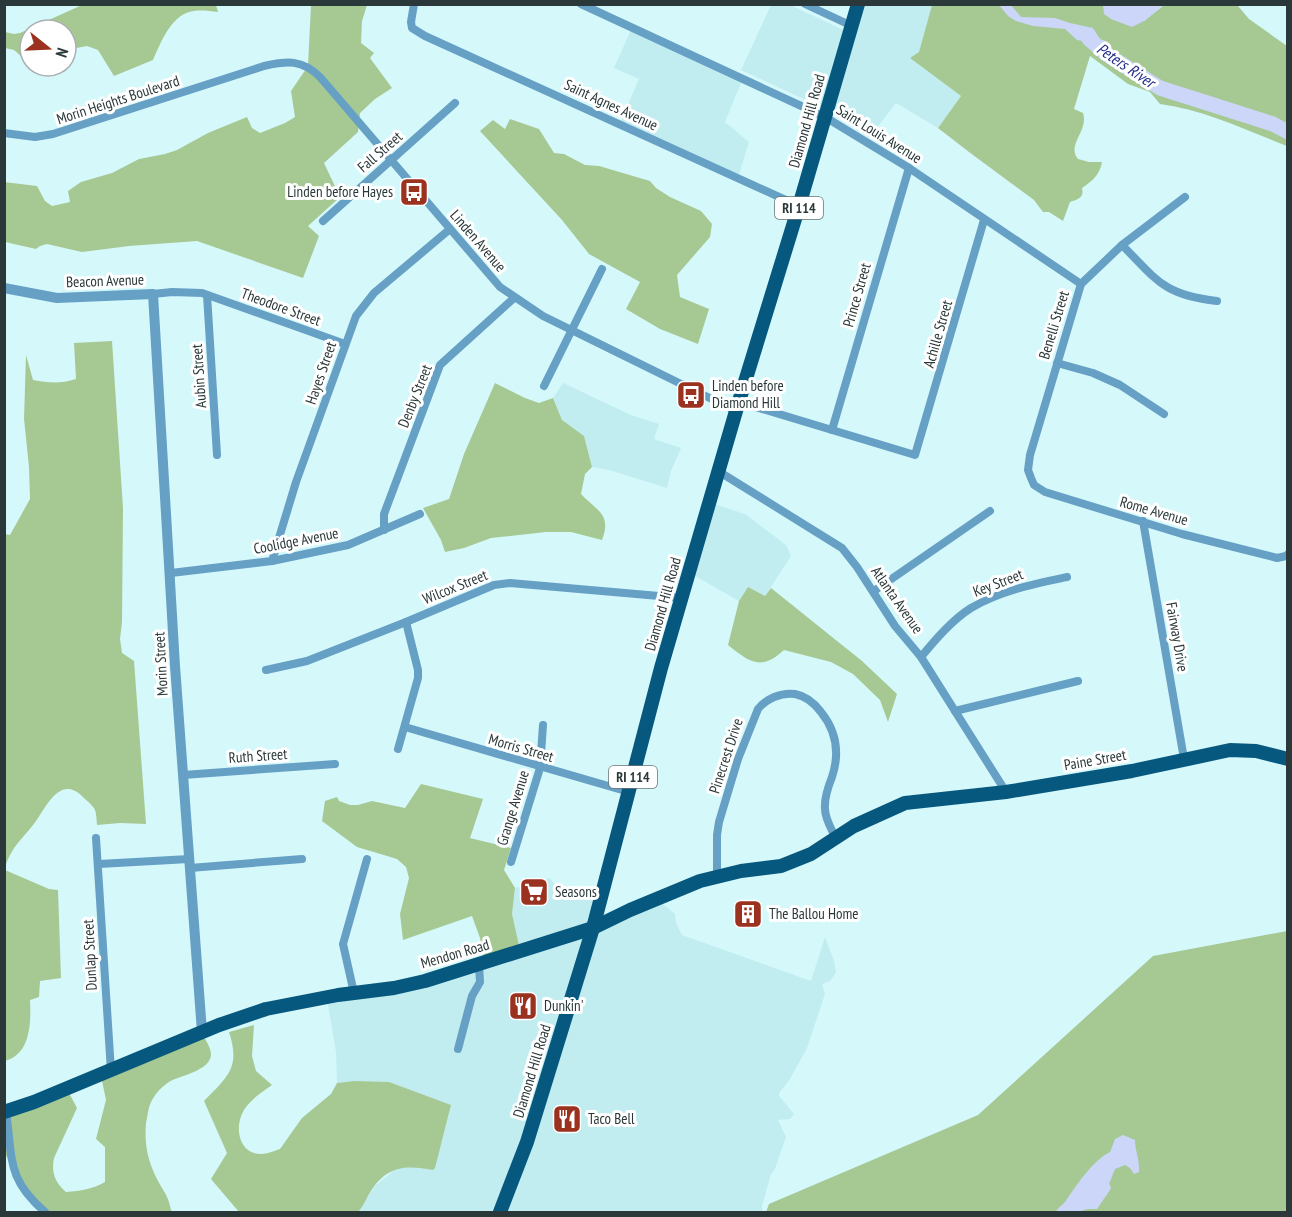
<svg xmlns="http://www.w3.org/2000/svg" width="1292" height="1217" font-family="'PT Sans Narrow',sans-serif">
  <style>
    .built { fill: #c1edf1 }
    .green { fill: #a6c993 }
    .water { fill: #cbd6f8 }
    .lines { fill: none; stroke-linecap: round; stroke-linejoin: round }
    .river { stroke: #cbd6f8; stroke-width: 15 }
    .minor { stroke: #66a0c5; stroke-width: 8 }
    .tertiary { stroke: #66a0c5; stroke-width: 10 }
    .primary { stroke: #07587e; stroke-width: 14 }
    .labels { text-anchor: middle; stroke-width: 6; stroke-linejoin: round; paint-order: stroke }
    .shield { fill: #fff; stroke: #6b7474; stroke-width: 1.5 }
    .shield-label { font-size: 14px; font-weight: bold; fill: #2b3839 }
    .street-label { font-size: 15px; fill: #2b3839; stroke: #fff }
    .poi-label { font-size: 15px; fill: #2b3839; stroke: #fff; text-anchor: start }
    .water-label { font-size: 16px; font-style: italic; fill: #232f8a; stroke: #fff }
  </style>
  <rect width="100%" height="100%" fill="#d5f8fb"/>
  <g class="built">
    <path d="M771,5H790L848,32L856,5H932L919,53L910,58L961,96L938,128L896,103L869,138L830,111L741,70Z"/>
    <path d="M631,30L743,78L725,122L749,142L738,178L620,123L639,79L614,68Z"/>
    <path d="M563,383L631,415L659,424L654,439L681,448L671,471L667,488L609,470L592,467L584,436L562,420L553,398Z"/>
    <path d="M711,503L745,514L786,545L791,556L765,596L745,592L739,601L690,573Z"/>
    <path d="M550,878L556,886L602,889L592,924L658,900L675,914L676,923L682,935L811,981L825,937L834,961L836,973L830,981L822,984L825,994L807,1048L790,1079L779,1093V1096L794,1114L790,1119L778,1120L786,1137L775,1169L771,1174L762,1206L763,1212H358L375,1186L398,1167L415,1166L433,1170L434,1168L449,1114L354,1081L337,1083L336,1052L327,999L486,961L515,932L512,914L515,888Z"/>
  </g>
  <g class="green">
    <path d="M82,5H216L218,12C210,11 201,10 194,11C172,13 161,42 153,60L114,76L98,50L87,46L66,50V30H30V64L14,50L5,48V32L14,34L20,33Z"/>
    <path d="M311,5H367L362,21L361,43L374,53L370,58L392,88L375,99L360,113L358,132L324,163L340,197L308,226L319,236L303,278L197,241L129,246L82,252L47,244L40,246L36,249L5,242L4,182L37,186L45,201L52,206L70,202L68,191L81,182L112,173L139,159L165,154L177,150L208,133L247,117L252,128L260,133L285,123L295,117L291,91L308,66Z"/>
    <path d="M932,5H1105L1144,21L1164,5L1238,6L1249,19L1287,46V146C1245,130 1205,110 1160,104L1150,92L1128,84L1090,56L1074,109L1083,113C1089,131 1066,145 1078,159L1089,162H1102C1100,175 1092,181 1082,188C1084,198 1079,199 1070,202L1063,221L1049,212H1043L1034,200L969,152L938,128L961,96L910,58L919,52Z"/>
    <path d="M510,119L539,129L554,153L564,154L585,165L599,166L650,181L656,188L670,197L701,211L712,224L710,237L677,275L680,297L709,309L698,344L660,329L626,309L640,282L589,254L562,220L480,131L493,120L505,129Z"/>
    <path d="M112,341L123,508L122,622L120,639L122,653L134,661L146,824L120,823L97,825C96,808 96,809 84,798C61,774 48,804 36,821C23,839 13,844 5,867L4,534L10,535L30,499L29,467L24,419L26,355L33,380C48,383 61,384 76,379L74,343Z"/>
    <path d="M495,383L525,398L539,403L553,398L562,420L584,436L592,467L585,474L581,494C597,511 612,514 602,540L571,532H546L491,538L464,548L445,552L441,540L423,508L449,499L464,454Z"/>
    <path d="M748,587L765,596L771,588L862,661L897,694L888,722L880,700L853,674L831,662L784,650C780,653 776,657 772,659C755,669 741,655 728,645L739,601Z"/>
    <path d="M421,784L483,799L470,838L511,848L504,870L515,888L512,914L520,950L484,958L480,938L472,916L403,940L400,914L409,878L406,867L397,859L357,847L322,821L325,801L337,797L339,801L350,805H358L372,801L405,808Z"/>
    <path d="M5,870L49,889L58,890L61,978L40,981L39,997L30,1000C31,1022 31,1054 5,1061Z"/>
    <path d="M1287,931V1212H766L769,1204L978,1115L1153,956Z"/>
    <path d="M254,1025L252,1056L256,1071L272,1085C262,1092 251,1099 244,1110C234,1126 238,1154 261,1154C267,1154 274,1151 280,1149L302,1118L331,1094L337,1083L354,1081L389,1082L451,1105L435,1168L433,1170C403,1164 384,1167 368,1196C365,1201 363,1207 358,1212H239L211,1179L227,1153L204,1101C227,1077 241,1068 229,1032Z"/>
    <path d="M202,1033C205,1039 211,1048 211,1054C211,1069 185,1075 175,1079C167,1082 158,1090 154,1097C148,1105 148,1114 146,1123C144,1145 148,1162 158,1181C165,1194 168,1195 171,1210L173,1212H43L5,1154L4,1109L67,1089L77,1108L54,1158C51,1172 55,1183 66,1192C81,1191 92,1189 105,1182V1147L96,1139L106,1100L101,1076Z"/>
  </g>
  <g class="water">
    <path d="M1103,4H1164V5L1144,21L1132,27L1111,19L1104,14Z"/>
    <path d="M999,5H1011L1021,17L1055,18L1070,23L1093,28L1100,39L1108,42L1103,57L1088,42L1077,40L1065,29L1033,26L1016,21L1008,16Z"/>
    <path d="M1123,1135L1135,1140C1135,1151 1140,1160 1139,1172L1134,1174L1130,1168L1125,1165L1115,1169L1109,1184L1111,1187L1110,1190L1097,1209H1088L1078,1212H1056C1058,1207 1062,1206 1065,1202C1076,1186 1093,1160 1110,1152L1115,1139Z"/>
  </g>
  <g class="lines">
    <path class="river" d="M1089,39L1106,54L1160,88L1273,124L1288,132"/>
    <g class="minor">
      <path d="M414,4L411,22L412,28L425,36L799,206"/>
      <path d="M581,4L825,117L909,168L1081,284"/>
      <path d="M805,4L852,26"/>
      <path d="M4,133L35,137L53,134L264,66C287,61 302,59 320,77L500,287L543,316L736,411"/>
      <path d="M1185,197L1122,245L1081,284L1030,455L1028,470L1031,478L1034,485L1045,492L1182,534L1277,558L1286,556L1288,554"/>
      <path d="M323,221L455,103"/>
      <path d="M1122,245C1157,280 1163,295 1217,301"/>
      <path d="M153,294L172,292L202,293L345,344"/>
      <path d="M207,295L217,455"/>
      <path d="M1057,363L1093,373L1120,385L1164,414"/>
      <path d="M544,386L602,269"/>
      <path d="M739,402L915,455L984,220"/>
      <path d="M832,430L909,168"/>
      <path d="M718,471L842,548L857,567L895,626L921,657L1006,792"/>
      <path d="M1143,521L1184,759"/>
      <path d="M384,530V514L440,365L514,298"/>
      <path d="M272,561L296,482L356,316L374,293L450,229"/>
      <path d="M171,573L272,561L348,545L420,514"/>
      <path d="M874,591L990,511"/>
      <path d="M921,657C935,640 952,620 971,608C1000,591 1034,584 1067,577"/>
      <path d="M266,670L307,661L406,622"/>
      <path d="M955,711L1078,681"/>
      <path d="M405,727L629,792"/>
      <path d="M398,749L418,678V670L406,622L494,585L510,583L682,598"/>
      <path d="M183,775L335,764"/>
      <path d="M96,838L111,1071"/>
      <path d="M511,862L540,768L543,725"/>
      <path d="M99,864L189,859"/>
      <path d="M190,868L302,859"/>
      <path d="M717,877V835L719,822L738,759L758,709C766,699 781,692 795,694C806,696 815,704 821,712C837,732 840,753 832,777C828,787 824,798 825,809C825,819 832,830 836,839"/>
      <path d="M354,993L343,944L367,859"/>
      <path d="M458,1049L472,996L480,982L479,965"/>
      <path d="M6,1112C13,1159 6,1178 45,1212"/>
    </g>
    <path class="tertiary" d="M4,288L57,298L153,294L175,666L202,1032"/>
    <g class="primary">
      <path d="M4,1112L34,1102L219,1025L266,1009L338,995L394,988L425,981L593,928L630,910L700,881L741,871L781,866L811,854L854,826L905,803L1006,792L1132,771L1230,750L1256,751L1288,759"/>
      <path d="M500,1212L527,1142L593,928L661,668L736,411L799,206L858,4"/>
    </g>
  </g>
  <defs>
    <g id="bus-square" transform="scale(1.5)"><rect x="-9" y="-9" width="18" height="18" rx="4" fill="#9b311f" stroke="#fff"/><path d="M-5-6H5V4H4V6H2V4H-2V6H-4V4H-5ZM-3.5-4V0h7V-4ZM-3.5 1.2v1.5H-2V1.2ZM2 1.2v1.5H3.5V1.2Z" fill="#fff"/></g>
    <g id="supermarket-square" transform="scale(1.5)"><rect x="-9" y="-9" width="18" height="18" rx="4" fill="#9b311f" stroke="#fff"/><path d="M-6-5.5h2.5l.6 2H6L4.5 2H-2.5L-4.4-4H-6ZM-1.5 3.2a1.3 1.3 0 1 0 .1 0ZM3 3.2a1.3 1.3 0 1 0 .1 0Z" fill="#fff"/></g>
    <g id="building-square" transform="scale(1.5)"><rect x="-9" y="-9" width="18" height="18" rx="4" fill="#9b311f" stroke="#fff"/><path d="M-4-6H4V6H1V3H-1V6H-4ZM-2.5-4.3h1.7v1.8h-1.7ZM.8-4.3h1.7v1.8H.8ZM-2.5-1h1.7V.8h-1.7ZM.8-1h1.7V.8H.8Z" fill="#fff"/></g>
    <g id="restaurant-square" transform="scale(1.5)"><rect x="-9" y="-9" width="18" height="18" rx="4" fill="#9b311f" stroke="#fff"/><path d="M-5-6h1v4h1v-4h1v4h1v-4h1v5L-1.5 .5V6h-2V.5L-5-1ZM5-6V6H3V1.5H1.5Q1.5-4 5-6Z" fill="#fff"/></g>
  </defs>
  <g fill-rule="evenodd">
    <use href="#bus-square" x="414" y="192"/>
    <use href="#bus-square" x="691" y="395"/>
    <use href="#supermarket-square" x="534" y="892"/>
    <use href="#building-square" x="748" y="914"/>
    <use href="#restaurant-square" x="523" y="1006"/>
    <use href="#restaurant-square" x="567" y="1119"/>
  </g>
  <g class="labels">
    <g class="shield">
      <rect x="775" y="197" width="48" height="22" rx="4.5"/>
      <rect x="609" y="766" width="48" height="22" rx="4.5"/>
    </g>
    <g class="shield-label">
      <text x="799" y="213">RI 114</text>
      <text x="633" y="782">RI 114</text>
    </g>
    <g class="street-label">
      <text transform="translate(118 100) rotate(-18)" y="5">Morin Heights Boulevard</text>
      <text transform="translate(611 105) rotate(25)" y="5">Saint Agnes Avenue</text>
      <text transform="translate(807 121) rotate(-74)" y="5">Diamond Hill Road</text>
      <text transform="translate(879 134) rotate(32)" y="5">Saint Louis Avenue</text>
      <text transform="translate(380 152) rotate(-41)" y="5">Fall Street</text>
      <text transform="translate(478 241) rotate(49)" y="5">Linden Avenue</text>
      <text transform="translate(105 281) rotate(-2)" y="5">Beacon Avenue</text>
      <text transform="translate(857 295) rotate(-74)" y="5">Prince Street</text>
      <text transform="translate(281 307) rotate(20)" y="5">Theodore Street</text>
      <text transform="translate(1054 325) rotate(-73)" y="5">Benelli Street</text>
      <text transform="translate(938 334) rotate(-74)" y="5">Achille Street</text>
      <text transform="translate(321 373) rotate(-71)" y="5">Hayes Street</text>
      <text transform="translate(199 376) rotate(-94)" y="5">Aubin Street</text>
      <text transform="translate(415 396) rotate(-68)" y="5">Denby Street</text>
      <text transform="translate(1154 511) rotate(16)" y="5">Rome Avenue</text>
      <text transform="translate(296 541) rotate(-11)" y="5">Coolidge Avenue</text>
      <text transform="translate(998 583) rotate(-21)" y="5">Key Street</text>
      <text transform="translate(455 587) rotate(-22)" y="5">Wilcox Street</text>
      <text transform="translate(897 600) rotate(55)" y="5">Atlanta Avenue</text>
      <text transform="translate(663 604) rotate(-74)" y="5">Diamond Hill Road</text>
      <text transform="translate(1177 637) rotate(80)" y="5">Fairway Drive</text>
      <text transform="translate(161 664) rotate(-93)" y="5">Morin Street</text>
      <text transform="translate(521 748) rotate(16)" y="5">Morris Street</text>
      <text transform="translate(258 756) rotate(-4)" y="5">Ruth Street</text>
      <text transform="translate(726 756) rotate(-72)" y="5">Pinecrest Drive</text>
      <text transform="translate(1095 760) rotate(-10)" y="5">Paine Street</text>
      <text transform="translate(513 808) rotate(-73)" y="5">Grange Avenue</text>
      <text transform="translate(455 954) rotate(-16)" y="5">Mendon Road</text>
      <text transform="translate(90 955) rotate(-93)" y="5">Dunlap Street</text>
      <text transform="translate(532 1071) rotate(-73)" y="5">Diamond Hill Road</text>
    </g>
    <g class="poi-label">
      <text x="393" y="197" text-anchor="end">Linden before Hayes</text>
      <text x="712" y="391">Linden before<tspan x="712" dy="17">Diamond Hill</tspan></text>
      <text x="555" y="897">Seasons</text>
      <text x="769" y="919">The Ballou Home</text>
      <text x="544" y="1011">Dunkin'</text>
      <text x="588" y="1124">Taco Bell</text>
    </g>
    <g class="water-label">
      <text transform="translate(1126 65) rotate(34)" y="6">Peters River</text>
    </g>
  </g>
  <rect width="1292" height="1217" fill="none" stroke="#2b3839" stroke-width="12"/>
  <g transform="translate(48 48) rotate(108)"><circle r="28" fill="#ffffff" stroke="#aaafb0" stroke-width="1.5"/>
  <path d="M0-4.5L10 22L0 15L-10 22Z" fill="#9b311f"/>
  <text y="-9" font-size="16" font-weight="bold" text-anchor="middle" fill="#2b3839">N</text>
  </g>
</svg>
